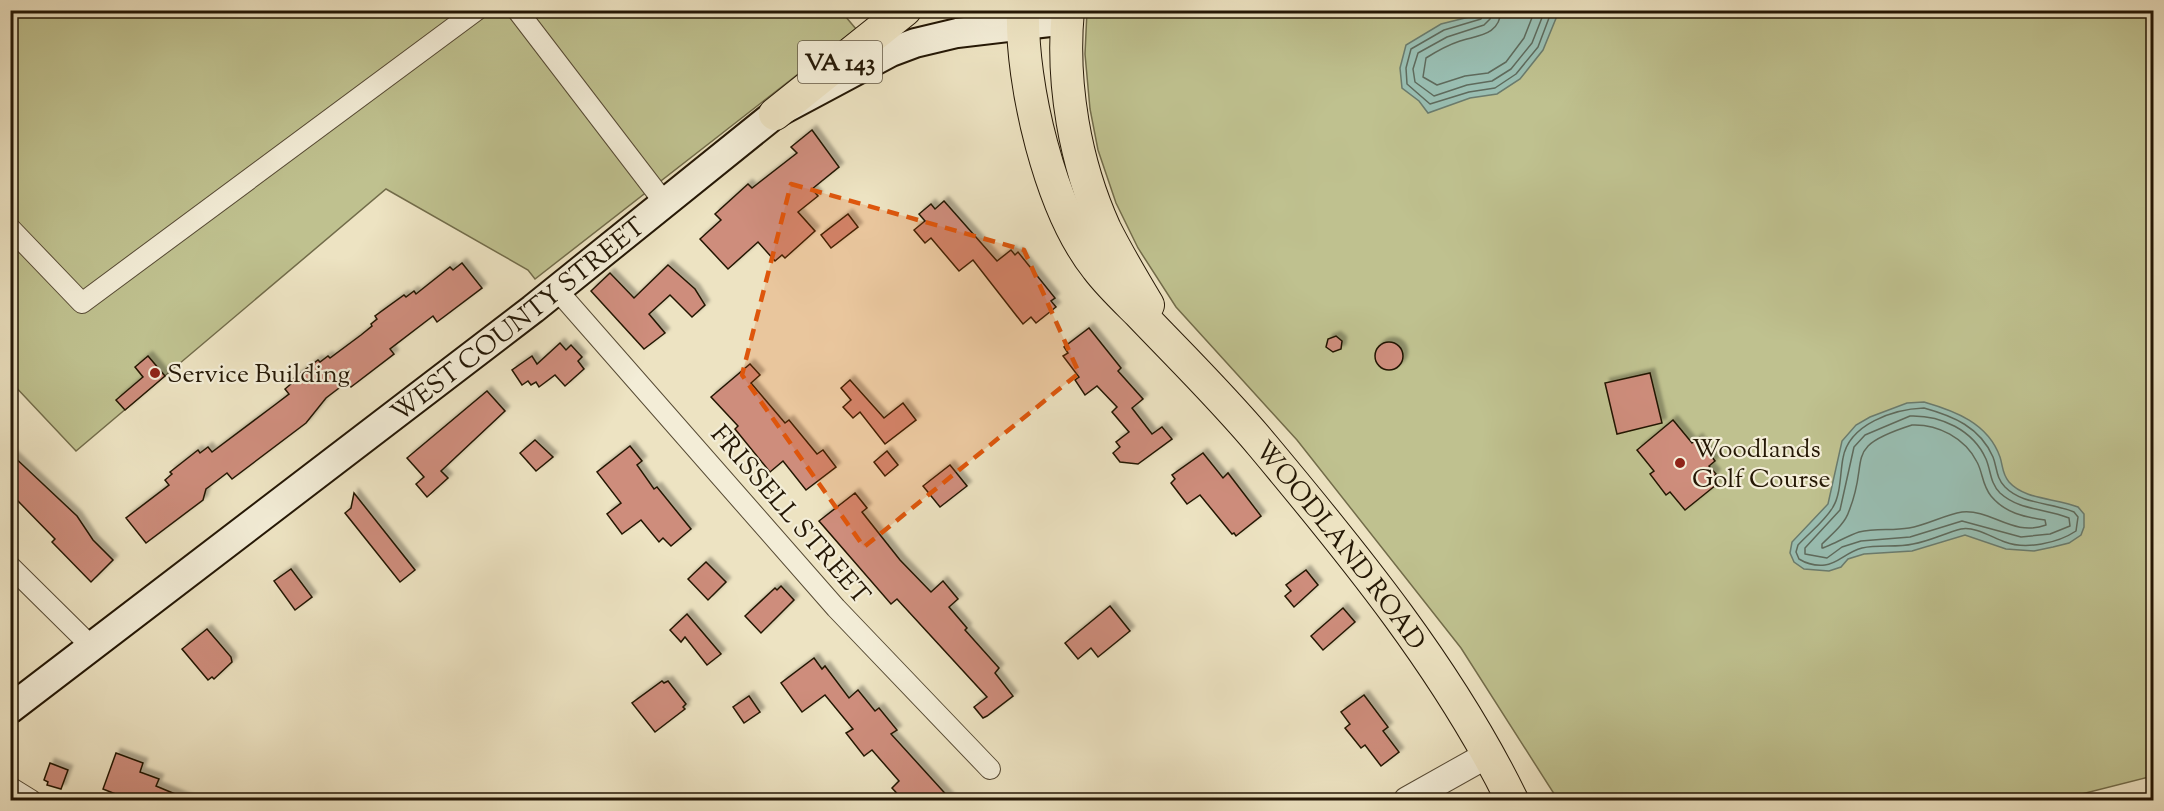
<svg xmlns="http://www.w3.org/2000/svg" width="2164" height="811" font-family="'Sorts Mill Goudy',serif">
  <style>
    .green { fill: #bfc18f; stroke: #726c4a; stroke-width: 1.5 }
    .water { fill: #99beb2; stroke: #6a7b6d; stroke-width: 1.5 }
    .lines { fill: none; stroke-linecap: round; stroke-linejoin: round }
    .shore { stroke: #5e6a5c; stroke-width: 1.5 }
    .building { fill: #ce8d7c; stroke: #241705; stroke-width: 1.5; filter: url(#shadow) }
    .minor-casing { stroke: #564a34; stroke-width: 22 }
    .tertiary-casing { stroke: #564a34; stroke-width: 28 }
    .secondary-casing { stroke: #241705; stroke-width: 32 }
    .primary-casing { stroke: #241705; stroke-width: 34 }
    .minor { stroke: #f3edd7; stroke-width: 20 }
    .tertiary { stroke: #f3edd7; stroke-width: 26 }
    .secondary { stroke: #f3edd7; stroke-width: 28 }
    .primary { stroke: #ede3c2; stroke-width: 32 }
    .marked { fill: #de560c; fill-opacity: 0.2; stroke: #de560c; stroke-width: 4.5; stroke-dasharray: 12 8; stroke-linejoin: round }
    .poi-dot { fill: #8f2418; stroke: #f3edd7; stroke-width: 2 }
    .labels { text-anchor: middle; stroke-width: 4.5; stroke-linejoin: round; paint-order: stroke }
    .shield { fill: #f3edd7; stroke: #625744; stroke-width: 1.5 }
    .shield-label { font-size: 24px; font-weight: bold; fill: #241705 }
    .street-label { font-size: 26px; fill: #241705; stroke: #f3edd7 }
    .poi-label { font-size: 26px; fill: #241705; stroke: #f3edd7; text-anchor: start }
  </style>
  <defs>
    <filter id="shadow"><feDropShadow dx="4.5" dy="-4.5" stdDeviation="1.5" flood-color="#0004"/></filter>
  </defs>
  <rect width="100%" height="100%" fill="#ede3c2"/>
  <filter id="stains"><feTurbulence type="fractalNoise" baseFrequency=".00333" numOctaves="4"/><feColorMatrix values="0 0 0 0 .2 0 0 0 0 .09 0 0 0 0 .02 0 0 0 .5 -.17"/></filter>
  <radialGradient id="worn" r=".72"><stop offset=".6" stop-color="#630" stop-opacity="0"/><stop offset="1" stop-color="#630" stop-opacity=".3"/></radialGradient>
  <g class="green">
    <path d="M840,10L856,29L535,279L528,270L386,189L76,451L11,382V11Z"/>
    <path d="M1087,11H2153V776L2058,800H1558L1461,648L1297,440L1176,307L1138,248L1116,203L1098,150L1090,109L1085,54Z"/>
  </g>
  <g class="water">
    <path d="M1493,11H1559L1543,50L1520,79L1497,94L1470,98L1428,113L1419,101L1402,88L1400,68L1406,45L1441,24Z"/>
    <path d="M1924,402C1955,411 1988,423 2000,457C2003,466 2002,474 2009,482C2025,500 2056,498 2078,507L2084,514V527L2081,535L2069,543L2053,547L2034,551L2006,549L1965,535L1912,551L1864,554L1848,559L1841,567L1829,571L1804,569L1794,562L1790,553L1792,542L1828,504L1842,441L1856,425L1870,417L1907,403Z"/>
  </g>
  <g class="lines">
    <g class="shore">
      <path d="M1485,10L1481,19L1444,30L1411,49L1406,68L1407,84L1430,104L1469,92L1495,88L1516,74L1538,47L1552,10"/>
      <path d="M1492,10L1490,19L1484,25L1447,37L1418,53L1413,69L1415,82L1434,96L1467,85L1492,81L1511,69L1532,43L1545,10"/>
      <path d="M1501,10C1500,35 1479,35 1460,41C1448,45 1437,51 1426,58L1423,77L1437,85L1465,76L1488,73L1506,62L1524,38L1535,10"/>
      <path d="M1924,408C1953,416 1980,427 1993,457C1997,467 1996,478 2005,487C2023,505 2051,502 2074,512L2078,517L2076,531C2058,543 2026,550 2005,542C1993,538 1975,526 1961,529C1945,533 1930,541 1913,544C1896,548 1879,544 1862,548C1846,552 1838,564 1825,565C1816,566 1807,564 1799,559L1796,552L1798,545C1809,533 1825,521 1833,507C1841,494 1840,473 1843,458C1849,424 1894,409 1924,408Z"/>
      <path d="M1910,416C1941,415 1973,430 1986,459C1991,471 1990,483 2000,493C2020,511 2045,508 2069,518L2070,526L2050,534L2021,537L1962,521L1910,537L1861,541L1842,547L1827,558L1805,554V548L1840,510L1854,447L1865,435Z"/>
      <path d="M1912,425C1938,424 1965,438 1977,462C1983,473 1982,485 1991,496C2005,513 2024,517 2045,520L2046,525C2012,537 1992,509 1962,512C1944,515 1927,525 1909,528C1892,531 1876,528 1859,532C1849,535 1826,548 1822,548V544C1831,535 1845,524 1849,511C1871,457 1840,448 1912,425Z"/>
    </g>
  </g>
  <g class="building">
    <path d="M812,130L839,167L812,189L818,196L798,212L815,231L785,258L782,255L775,261L758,242L728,269L700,239L721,220L715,214L748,184L752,188L797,153L791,147Z"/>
    <path d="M944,201L997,261L1011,250L1015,255L1018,252L1055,298L1051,301L1056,307L1036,323L1031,317L1023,324L973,260L959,271L931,238L925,243L914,230L925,221L919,214L931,204L935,209Z"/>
    <path d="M848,214L858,227L831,248L821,235Z"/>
    <path d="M462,263L482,288L437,322L433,316L390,349L394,354L351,387L347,382L326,398L306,423L232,479L227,473L210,486L206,489L203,500L146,543L126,518L169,485L165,480L172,474L170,472L198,450L200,453L208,447L212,452L276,404L289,394L285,389L292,383L290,381L318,360L320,362L328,356L330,358L361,335L372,326L371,324L377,319L375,316L404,295L406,297L414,291L416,294L450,267L453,270Z"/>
    <path d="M668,265L695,289L705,305L692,317L670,295L649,314L665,333L644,349L591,291L610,273L634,298Z"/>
    <path d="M1089,328L1121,368L1118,371L1143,399L1132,408L1152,434L1162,427L1172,439L1138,464L1120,462L1113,453L1120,447L1116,442L1129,432L1112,412L1117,407L1097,386L1085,395L1075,380L1079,377L1063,356L1068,353L1064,347Z"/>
    <path d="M1336,336L1342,341L1341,349L1333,352L1326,347L1328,339Z"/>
    <circle cx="1389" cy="356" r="14"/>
    <path d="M560,343L566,350L571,345L582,357L578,361L584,369L565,386L555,375L539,387L536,382L531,385L528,381L522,385L512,370L532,356L537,364Z"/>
    <path d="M148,356L165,376L125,410L116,400L143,377L135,367Z"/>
    <path d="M750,364L760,375L751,383L785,423L789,420L817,454L823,450L836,467L806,490L783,461L770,472L735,429L738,426L711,397Z"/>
    <path d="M1650,373L1662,423L1617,434L1605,383Z"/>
    <path d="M850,380L884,418L903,403L916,420L885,444L860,412L853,418L843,407L851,400L841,388Z"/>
    <path d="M487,391L505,411L441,471L448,478L427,497L416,484L424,477L407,458Z"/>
    <path d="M1673,420L1692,443L1698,438L1715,461L1709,466L1716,474L1711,479L1716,485L1685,510L1670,492L1666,495L1650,474L1654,471L1637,450Z"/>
    <path d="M535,440L553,457L536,471L520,453Z"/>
    <path d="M630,446L642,461L637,465L654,489L657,487L691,529L671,546L663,538L659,542L641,520L622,534L607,514L621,503L597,472Z"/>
    <path d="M887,451L898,465L885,476L874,462Z"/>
    <path d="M10,453L77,516L93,540L113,560L91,582L52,542L55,539L18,501L10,507Z"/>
    <path d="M1203,453L1223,478L1228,473L1261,516L1236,536L1234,533L1232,534L1200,495L1187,504L1171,483L1175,479L1172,475Z"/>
    <path d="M950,465L967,486L940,507L923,486Z"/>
    <path d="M354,493L415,570L400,582L345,513L351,508Z"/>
    <path d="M855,493L867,508L862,512L900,560L931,592L943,581L958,599L949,607L967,628L965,630L999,668L995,673L1013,696L987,716L983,718L974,707L987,697L897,599L891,604L819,521Z"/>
    <path d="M706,562L726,582L708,600L688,579Z"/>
    <path d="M291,569L312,597L295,610L274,581Z"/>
    <path d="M1306,570L1318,585L1294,607L1285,596L1291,591L1286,585Z"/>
    <path d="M781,586L794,600L761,633L745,616L775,588L777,590Z"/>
    <path d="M1110,606L1130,631L1098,657L1091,648L1078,659L1065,643Z"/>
    <path d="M1343,608L1355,622L1323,650L1311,636Z"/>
    <path d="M687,614L721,654L707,665L685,637L681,642L670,630Z"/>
    <path d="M207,629L231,657L232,662L214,679L212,677L208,680L182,649Z"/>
    <path d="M814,658L822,669L825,666L849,698L858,690L875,711L879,708L897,730L891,734L952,801H904L892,788L899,781L872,750L864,756L846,733L853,729L825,695L802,712L781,683Z"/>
    <path d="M662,681L664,683L668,681L686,704L683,707L685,709L655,732L632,703Z"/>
    <path d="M1364,695L1388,727L1383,731L1399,752L1381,766L1365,745L1361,748L1345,728L1350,724L1341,712Z"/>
    <path d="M749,696L760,712L744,723L733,707Z"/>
    <path d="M116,753L143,763L140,772L159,779L156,786L192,801H133L103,789Z"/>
    <path d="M50,763L68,770L61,789L47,785L48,782L44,780Z"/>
  </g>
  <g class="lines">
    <g class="minor-casing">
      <g id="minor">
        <path d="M517,10L664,202"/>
        <path d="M10,228L82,303L477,10"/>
        <path d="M557,290L836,608L990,769"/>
        <path d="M10,566L92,647"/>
        <path d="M10,787L31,800"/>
      </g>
    </g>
    <g class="tertiary-casing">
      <path id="tertiary" d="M1407,800L1489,754"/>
    </g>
    <g class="secondary-casing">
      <g id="secondary">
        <path id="s1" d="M10,709L533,309L775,114L891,52L915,43L957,33L1067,20"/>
      </g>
    </g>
    <g class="primary-casing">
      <g id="primary">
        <path id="s2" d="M1023,10C1021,85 1050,209 1097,268C1109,284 1125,299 1139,313C1181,357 1225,400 1263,446C1355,556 1449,671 1512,800"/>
        <path d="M1068,10C1061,83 1075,163 1105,229C1118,255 1133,280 1148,305"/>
        <path d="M775,114L905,10"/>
      </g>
    </g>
    <use href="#minor" class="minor"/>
    <use href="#tertiary" class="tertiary"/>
    <use href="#secondary" class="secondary"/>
    <use href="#primary" class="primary"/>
  </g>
  <path class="marked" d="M791,184L1024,250L1079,373L864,547L742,375Z"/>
  <g class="poi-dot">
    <circle cx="155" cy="373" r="6"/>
    <circle cx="1680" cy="463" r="6"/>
  </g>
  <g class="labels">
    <rect class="shield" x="798" y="41" width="84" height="42" rx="4.5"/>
    <g class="shield-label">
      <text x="840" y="70">VA 143</text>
    </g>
    <g class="street-label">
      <text dy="9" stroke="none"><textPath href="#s1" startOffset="640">WEST COUNTY STREET</textPath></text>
      <text transform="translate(791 514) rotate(49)" y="9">FRISSELL STREET</text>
      <text dy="9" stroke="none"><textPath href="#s2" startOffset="642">WOODLAND ROAD</textPath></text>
    </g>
    <g class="poi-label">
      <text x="167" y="382">Service Building</text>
      <text x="1692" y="457">Woodlands<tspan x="1692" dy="30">Golf Course</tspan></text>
    </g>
  </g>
  <rect width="2164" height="811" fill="none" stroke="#ede3c2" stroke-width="36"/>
  <rect x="12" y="12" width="2140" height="787" fill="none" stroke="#241705" stroke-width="3"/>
  <rect x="18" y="18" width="2128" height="775" fill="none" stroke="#241705" stroke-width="1.5"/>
  <rect width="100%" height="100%" filter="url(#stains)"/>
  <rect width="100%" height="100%" fill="url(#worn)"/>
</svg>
